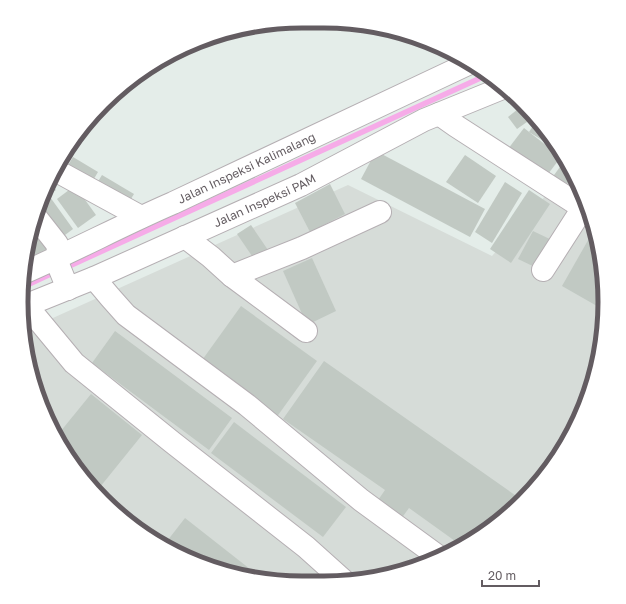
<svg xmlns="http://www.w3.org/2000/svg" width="626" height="604" font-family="'Golos Text',sans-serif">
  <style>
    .industrial { fill: #d6dcd8 }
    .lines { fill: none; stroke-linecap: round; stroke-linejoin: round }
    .stream { stroke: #f6abe8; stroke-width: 5.5 }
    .building { fill: #c1c9c3 }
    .minor-casing { stroke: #b5afb3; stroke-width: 24 }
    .minor { stroke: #fff; stroke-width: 22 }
    .labels { text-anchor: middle; stroke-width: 3; stroke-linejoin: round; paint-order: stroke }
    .street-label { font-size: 12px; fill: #635c61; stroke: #fff }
    .rim { fill: none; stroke: #635c61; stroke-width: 5 }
  </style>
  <rect width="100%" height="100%" fill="#e4ede9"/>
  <path class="industrial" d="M570,168L576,178L595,229L604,283L603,338L590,392L567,442L535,487L495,525L448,554L397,573L343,582L229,573L178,554L131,525L91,487L59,442L36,392L24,331L348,185L492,256Z"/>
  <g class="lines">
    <g class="stream">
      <path d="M65,268L487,75"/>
      <path d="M23,287L57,271"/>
    </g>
  </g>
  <g class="building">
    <path d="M523,105L534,117L517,129L508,117Z"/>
    <path d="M537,120L547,131L556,146L555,148L529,132Z"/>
    <path d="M524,128L561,157L545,178L508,149Z"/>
    <path d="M376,151L485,209L470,237L361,179Z"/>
    <path d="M65,153L71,157L62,171L59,161Z"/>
    <path d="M465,155L496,176L478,203L446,182Z"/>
    <path d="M73,157L98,172L89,187L64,172Z"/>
    <path d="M565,160L574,174L562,191L549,182Z"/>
    <path d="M102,175L134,194L126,207L94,188Z"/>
    <path d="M574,175L576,178L587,206L564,192Z"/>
    <path d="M50,181L56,190L41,201L46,189Z"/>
    <path d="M505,182L522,193L492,243L475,232Z"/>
    <path d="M330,184L345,214L310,232L295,203Z"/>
    <path d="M73,187L83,197L96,215L78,228L57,199Z"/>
    <path d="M529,190L550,204L511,263L490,249Z"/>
    <path d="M50,197L73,229L57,241L36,211L39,206Z"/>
    <path d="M34,219L52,244L45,251L33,259L27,251Z"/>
    <path d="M251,225L268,250L254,259L237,234Z"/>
    <path d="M595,228L604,283V310L562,286Z"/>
    <path d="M533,231L556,242L541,270L518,259Z"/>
    <path d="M312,258L336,311L307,325L283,271Z"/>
    <path d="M241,306L317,361L276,418L200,363Z"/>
    <path d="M115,331L232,418L209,450L92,363Z"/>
    <path d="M324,361L522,500L495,525L445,555L455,541L409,508L398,523L374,506L385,490L283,419Z"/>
    <path d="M91,394L142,435L96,492L91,487L59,442L56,437Z"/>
    <path d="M234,422L346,507L323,537L211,453Z"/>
    <path d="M185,518L259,576L229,573L178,554L164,545Z"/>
  </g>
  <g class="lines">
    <g class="minor-casing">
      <g id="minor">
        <path d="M439,114L456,126L580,206L579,214L543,270"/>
        <path d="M55,170L141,217"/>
        <path d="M35,216L57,244L59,257L57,262L68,289"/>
        <path d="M185,237L211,257L232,276L302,248L380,212"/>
        <path id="s1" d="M23,273C74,251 122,225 173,203L470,63"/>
        <path d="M232,276L306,331"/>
        <path d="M94,278L110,297L126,315L247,405L361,500L439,557"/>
        <path d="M26,305L74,363L172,442L306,547L345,582"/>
        <path id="s2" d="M22,307L94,278L301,185L424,120L505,87"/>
      </g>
    </g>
    <use href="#minor" class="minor"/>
  </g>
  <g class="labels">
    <g class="street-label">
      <text dy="4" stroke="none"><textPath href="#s1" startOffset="247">Jalan Inspeksi Kalimalang</textPath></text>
      <text dy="4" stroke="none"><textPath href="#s2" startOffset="265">Jalan Inspeksi PAM</textPath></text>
    </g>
  </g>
  <path d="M0 0H626V604H0ZM302 28H324A274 274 0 0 1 598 302V302A274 274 0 0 1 324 576H302A274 274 0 0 1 28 302V302A274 274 0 0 1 302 28Z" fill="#fff" fill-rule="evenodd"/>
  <path class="rim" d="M302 28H324A274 274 0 0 1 598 302V302A274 274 0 0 1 324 576H302A274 274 0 0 1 28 302V302A274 274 0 0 1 302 28Z"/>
  <path d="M482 580v6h57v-6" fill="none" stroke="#635c61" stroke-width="2"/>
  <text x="488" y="580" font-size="12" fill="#635c61" stroke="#ffffff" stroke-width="3" paint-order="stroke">20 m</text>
</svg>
